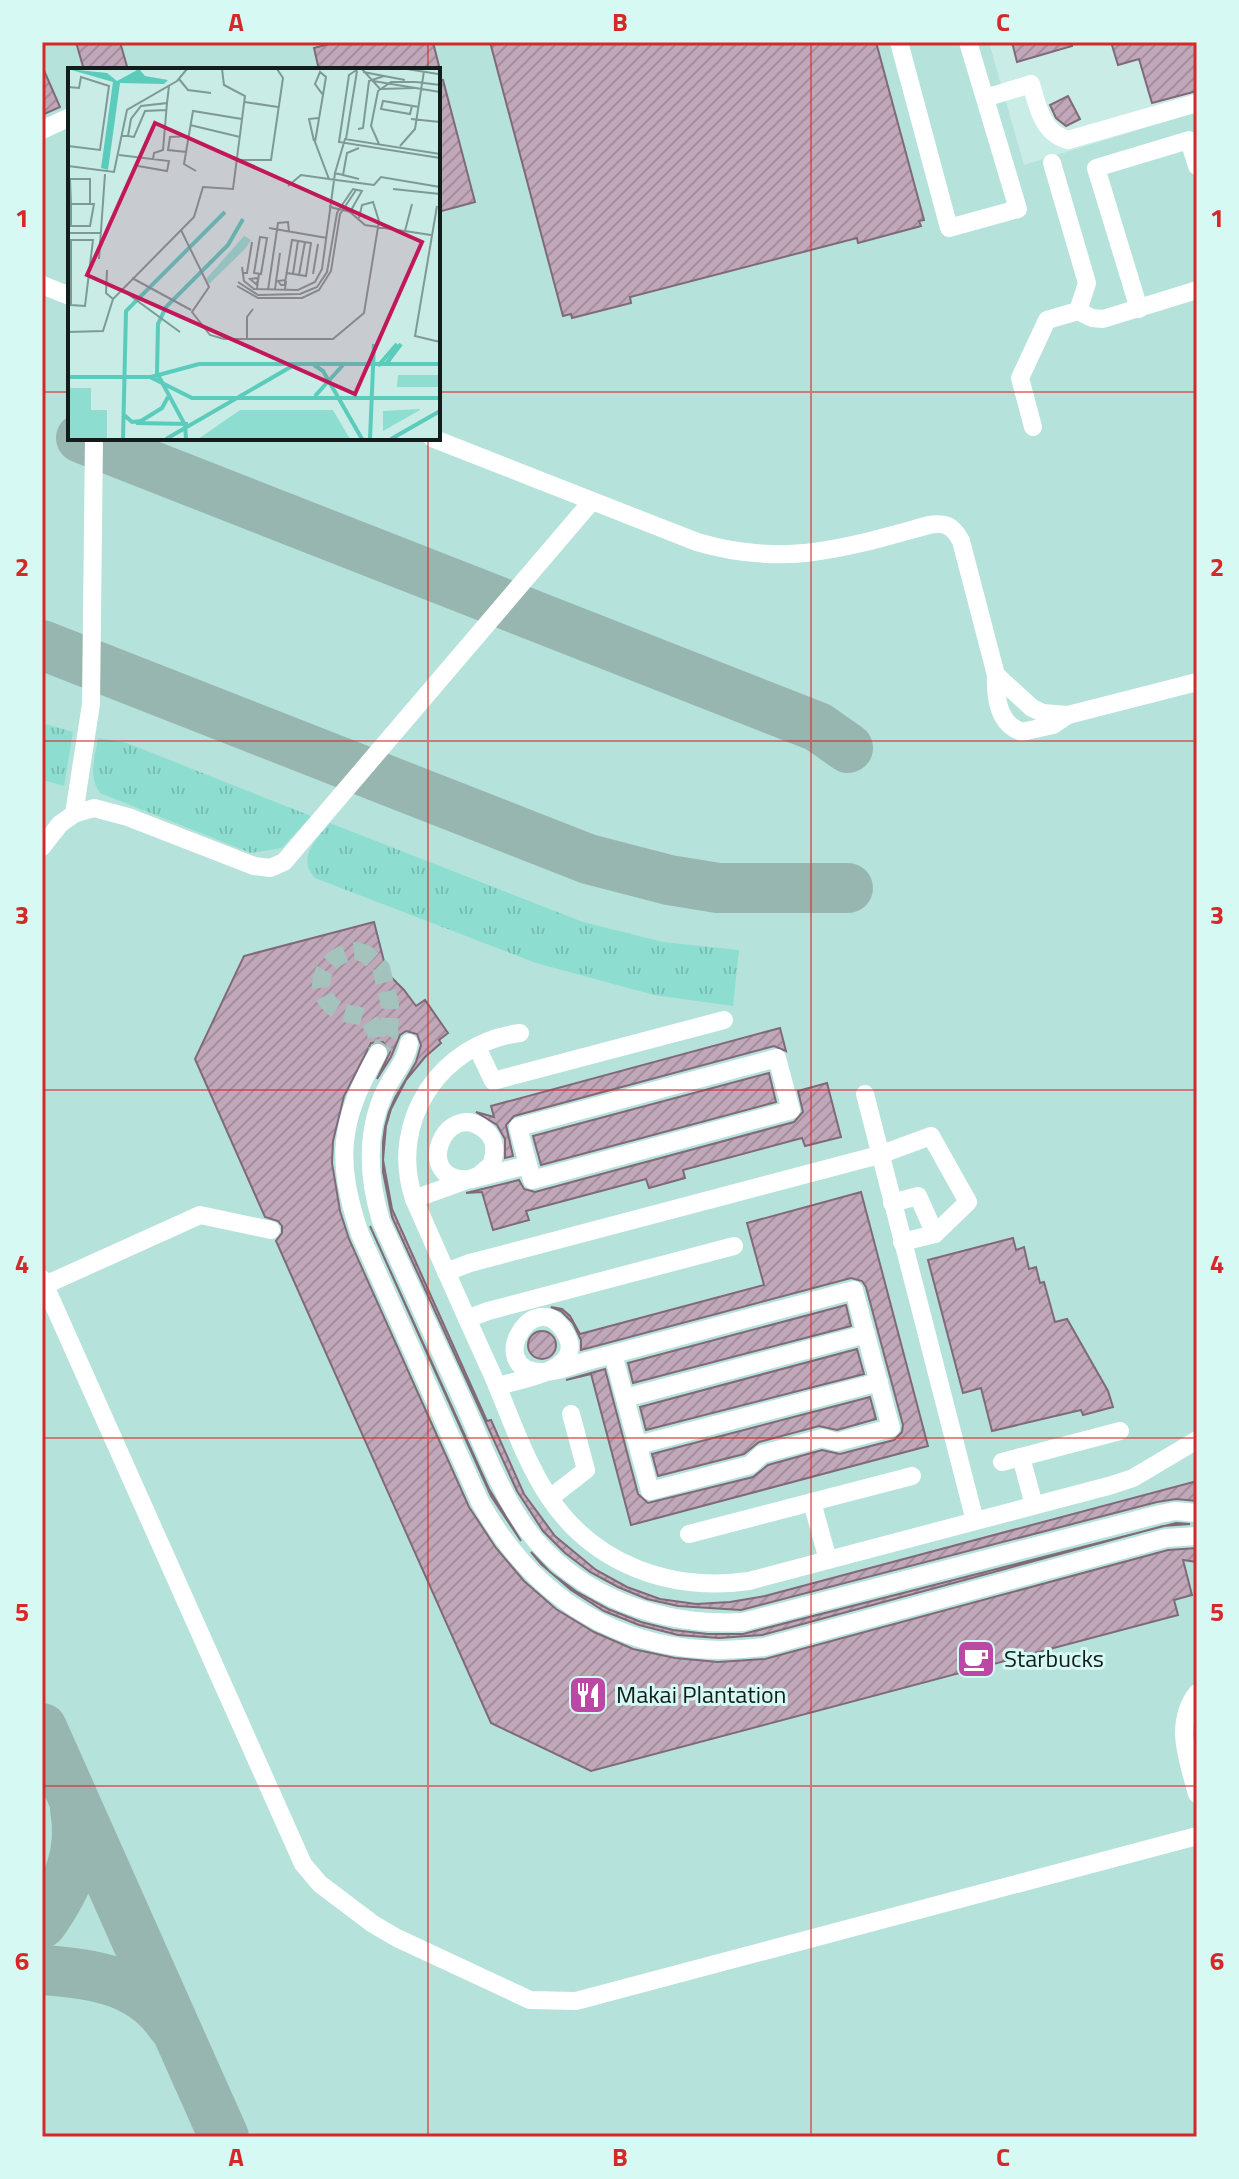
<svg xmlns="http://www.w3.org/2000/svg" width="1239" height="2179" font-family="'Titillium Web',sans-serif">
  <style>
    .built { fill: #b5e2da; fill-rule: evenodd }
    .grass { fill: url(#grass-tufts) }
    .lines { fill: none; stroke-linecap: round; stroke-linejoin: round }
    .taxiway { stroke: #98b6b0; stroke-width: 50 }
    .building { fill: url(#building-hatch); stroke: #806a7a; stroke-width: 2 }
    .minor-tunnel { stroke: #a4c3bd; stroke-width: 18; stroke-dasharray: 18 9; stroke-linecap: butt }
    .minor { stroke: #fff; stroke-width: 18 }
    .grid { fill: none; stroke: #d62828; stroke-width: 2; stroke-opacity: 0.55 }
    .labels { text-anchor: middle; stroke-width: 6; stroke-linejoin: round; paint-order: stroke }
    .poi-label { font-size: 24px; fill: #101d1b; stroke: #d6f9f3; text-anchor: start }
    .inset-river { fill: none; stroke: #5bcbbc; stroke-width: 4 }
    .inset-road { fill: none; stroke: #7f9995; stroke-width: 2 }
    .view { fill: #c2185b; fill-opacity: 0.15; stroke: #c2185b; stroke-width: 4 }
    .inset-edge { fill: none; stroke: #101d1b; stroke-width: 4 }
    .neatline { fill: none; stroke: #d62828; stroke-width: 3 }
    .grid-label { font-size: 26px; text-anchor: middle; font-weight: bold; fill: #d62828 }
  </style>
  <defs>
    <pattern id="grass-tufts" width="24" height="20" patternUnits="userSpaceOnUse" patternTransform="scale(2)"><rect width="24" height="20" fill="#8dded1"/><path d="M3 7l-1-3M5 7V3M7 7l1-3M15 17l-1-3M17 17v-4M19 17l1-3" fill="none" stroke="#79beb3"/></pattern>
    <pattern id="building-hatch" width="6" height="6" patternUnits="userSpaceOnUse" patternTransform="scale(2)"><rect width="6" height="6" fill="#c0a7b9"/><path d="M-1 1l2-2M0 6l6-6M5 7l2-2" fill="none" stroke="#a48f9e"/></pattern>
  </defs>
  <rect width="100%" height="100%" fill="#c9ece6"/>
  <path class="built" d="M42,42H989L1024,165L1197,112V2137H42ZM70,70H438V438H70Z"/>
  <g class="grass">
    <path d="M42,723L73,732L64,786L42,780Z"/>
    <path d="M98,738L127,743L311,816L282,848L251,853L100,793C88,777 95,757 98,738Z"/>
    <path d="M330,823L583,922L663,942L739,950L733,1006L654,995L536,963L315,878C296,858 317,839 330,823Z"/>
  </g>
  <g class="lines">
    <g class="taxiway">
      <path d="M81,438L818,727L848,748"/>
      <path d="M42,645L588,859L669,880L718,888H848"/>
      <path d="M42,1728L224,2137"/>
      <path d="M42,1923C67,1888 83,1853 75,1809"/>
      <path d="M42,1970C90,1973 142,1980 171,2024"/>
    </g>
  </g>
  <g class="building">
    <path d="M76,42H120L128,70H84Z"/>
    <path d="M336,42H433L440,70H319L314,48Z"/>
    <path d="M490,42H876L924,220L919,221L921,226L858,243L857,238L630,297L631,303L572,318L571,314L563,316Z"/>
    <path d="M1012,42H1072V46L1017,62Z"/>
    <path d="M1111,42H1197V91L1152,103L1139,59L1118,65Z"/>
    <path d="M42,66L60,107L42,115Z"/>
    <path d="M443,80L475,202L438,212V81Z"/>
    <path d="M1068,96L1080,119L1066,126L1056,118L1050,105Z"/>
    <path d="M374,922L387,973L404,990L416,1006L425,1000L448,1033L439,1040L441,1043L425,1057L406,1080L391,1109L386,1126L383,1160L392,1209L487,1421L491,1420L524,1494L555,1536L596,1570L627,1587L660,1599L696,1604L730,1602L765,1596L1197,1481V1501L1176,1499L1157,1502L741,1610L678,1606L647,1599L618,1587L590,1572L565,1553L543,1531L517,1491L392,1217L383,1172V1142L385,1127L389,1112L395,1098L416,1062L421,1045L417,1034L406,1031L400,1035L391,1057L377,1079L390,1052L383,1042L371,1043L344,1096L333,1141L332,1163L340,1211L349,1239L469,1507L496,1548L524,1581L556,1609L594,1632L633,1649L675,1658L718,1662L765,1659L1168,1550L1197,1548V1562L1183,1560L1192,1595L1174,1600L1178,1615L591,1771L491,1723L276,1241L282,1233V1226L278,1221L265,1217L195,1059L244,956Z"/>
    <path d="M780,1028L786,1051L774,1046L514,1116L506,1125L513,1156L505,1158V1139L497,1125L476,1112L494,1117L491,1106Z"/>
    <path d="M769,1073L776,1102L541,1165L533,1136Z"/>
    <path d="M827,1083L841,1137L805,1146L802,1138L683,1170L685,1178L649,1188L646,1179L526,1211L529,1220L493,1230L482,1192L466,1193L519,1180L524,1189L535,1192L794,1122L803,1112L798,1091Z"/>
    <path d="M861,1192L928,1446L631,1525L591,1374L566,1380L605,1369L638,1494L648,1503L753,1477L768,1465L822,1450L840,1454L894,1440L902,1432L903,1425L866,1287L862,1281L851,1278L581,1350V1340L573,1323L561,1311L551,1307L562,1309L570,1316L580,1334L764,1285L747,1223Z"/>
    <path d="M370,1226L489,1489L521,1541L491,1496Z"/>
    <path d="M1013,1238L1016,1250L1024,1247L1029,1269L1036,1267L1040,1283L1044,1282L1055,1322L1067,1319L1108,1391L1113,1407L1083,1415L1081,1410L992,1431L981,1388L963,1393L928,1260Z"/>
    <path d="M846,1305L851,1326L633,1383L628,1363Z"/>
    <circle cx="542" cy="1345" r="14"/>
    <path d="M857,1349L864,1374L646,1430L640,1407Z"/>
    <path d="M870,1397L876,1419L837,1430L819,1426L759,1442L744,1454L658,1476L652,1454Z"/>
    <path d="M1176,1523L1190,1524L1163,1526L762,1635L719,1638L678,1635L639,1625L604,1611L571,1590L541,1564L531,1552L550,1572L577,1592L608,1609L641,1622L673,1630L708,1634H743Z"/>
  </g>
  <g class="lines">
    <path class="minor-tunnel" d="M357,951L366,954L381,968L390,1005L389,1035L378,1053L376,1031L368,1019C356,1013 342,1016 332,1006C307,984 329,952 357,951Z"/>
    <g class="minor">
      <path d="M899,42L949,228L1018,209L968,42"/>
      <path d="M985,98L1031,84C1038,107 1042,133 1068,140L1197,103"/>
      <path d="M42,130L70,117"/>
      <path d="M1052,163L1087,283L1078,311"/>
      <path d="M42,285L70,296"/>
      <path d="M1139,309L1096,168L1189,140L1197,166"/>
      <path d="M1033,427L1020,378L1047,320L1078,311L1092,318L1103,319L1197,290"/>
      <path d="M432,438L697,542C785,568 845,548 929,525C946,522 953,526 961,541L996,675C995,697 998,724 1022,732L1053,725L1068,715L1197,682"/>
      <path d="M996,675L1032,708L1043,713L1068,715"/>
      <path d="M74,814L91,704L94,438"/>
      <path d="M42,847L60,824L74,814L94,808L128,817L254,866L270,868L284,862L592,501"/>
      <path d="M520,1033C440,1043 388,1122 414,1199C440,1258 466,1317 493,1376C510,1416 525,1461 549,1497C594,1565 671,1592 749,1581L1112,1485L1133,1478L1197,1440"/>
      <path d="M409,1043C406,1062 392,1075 384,1093C365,1135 368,1178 381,1221C408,1280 435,1340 462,1399C479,1436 493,1475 514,1510C562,1591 653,1627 743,1622L1160,1514L1175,1511L1197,1513"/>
      <path d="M477,1047L493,1081L724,1020"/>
      <path d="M378,1053C339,1121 335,1160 360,1234L480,1502C541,1611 640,1663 764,1647L1166,1538L1197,1536"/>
      <path d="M777,1058L791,1110L532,1180L518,1127Z"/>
      <path d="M865,1094L975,1521"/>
      <path d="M414,1199L478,1176L491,1165C496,1153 496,1139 485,1130C444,1096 410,1185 472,1179L528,1165"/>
      <path d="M892,1203L918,1196L935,1234"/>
      <path d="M446,1272L470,1263L879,1155L931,1136L968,1202L935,1234L902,1242"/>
      <path d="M42,1279L303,1864L320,1884L373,1924L397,1938L530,2000L576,2001L1197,1836"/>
      <path d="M45,1285L200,1215L271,1230"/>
      <path d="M467,1319L488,1311L734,1246"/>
      <path d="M497,1386C520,1380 590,1370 564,1331C534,1284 484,1369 540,1372C555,1373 573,1365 587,1361L854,1290L891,1428L837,1442L822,1438L762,1454L750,1465L650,1491L613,1354"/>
      <path d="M625,1398L866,1334"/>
      <path d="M638,1445L879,1382"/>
      <path d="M1021,1457L1034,1505"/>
      <path d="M1002,1462L1120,1431"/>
      <path d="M550,1498L586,1470L571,1414"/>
      <path d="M812,1502L828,1560"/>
      <path d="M689,1534L912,1476"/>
      <path d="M1197,1693C1173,1725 1188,1759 1197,1794"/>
    </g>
  </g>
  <path class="grid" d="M428,42V70M811,42V2137M42,392H70M438,392H1197M428,438V2137M42,741H1197M42,1090H1197M42,1438H1197M42,1786H1197"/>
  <defs>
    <g id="cafe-square" transform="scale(2)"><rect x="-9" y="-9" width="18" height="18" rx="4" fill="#ba48a4" stroke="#d6f9f3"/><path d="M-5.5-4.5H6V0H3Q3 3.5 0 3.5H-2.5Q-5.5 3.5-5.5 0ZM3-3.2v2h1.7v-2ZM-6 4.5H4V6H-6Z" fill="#fff"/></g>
    <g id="restaurant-square" transform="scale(2)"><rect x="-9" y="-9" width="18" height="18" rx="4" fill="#ba48a4" stroke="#d6f9f3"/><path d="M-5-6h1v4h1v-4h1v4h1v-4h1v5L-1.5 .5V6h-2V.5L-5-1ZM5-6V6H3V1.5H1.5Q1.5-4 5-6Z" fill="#fff"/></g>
  </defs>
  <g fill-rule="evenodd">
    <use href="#cafe-square" x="976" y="1659"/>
    <use href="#restaurant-square" x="588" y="1695"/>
  </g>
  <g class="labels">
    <g class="poi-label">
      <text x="1004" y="1667">Starbucks</text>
      <text x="616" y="1703">Makai Plantation</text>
    </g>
  </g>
  <g transform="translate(68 68)">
    <rect width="372" height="372" fill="#c9ece6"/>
    <path d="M176,168L183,172L177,181L141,216L138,211ZM330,307H372V319H329ZM0,320H23V342H39V371H0ZM352,341V342L315,363V343ZM172,342H265L282,371H130Z" fill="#8dded1"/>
    <path d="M0,1L39,5L49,13L71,1L77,8L100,12L96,16L52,15L40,102L33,100L45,14Z" fill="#5bcbbc"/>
    <path class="inset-river" d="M318,296L333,276M246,297L255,303L294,371M310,298L329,276M0,309H82L124,330H372M83,309L131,296H372M247,328L275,297M55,346L64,354L73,353L94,340L100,329M68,355L120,356M55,371L58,243L157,144M98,371L226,297M118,371L117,357L89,305L90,256L98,239L160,177L175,151M302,371L306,276M323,371L372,343"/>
    <path class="inset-road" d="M290,1L281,7L271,74L372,90M294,1L312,21L347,20M339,1L370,6M295,4L337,12M111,11L120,22L143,25M305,13L372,24M348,14L372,17M0,19L11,20L13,9L41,18L32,82L0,78M255,27L247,16L252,4L258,9L255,27L247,74L261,111L306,117L313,109L372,119M177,34L210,39M344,38L342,46L313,41L315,33L351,39M343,51L372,54M122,57L172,69M290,61L295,60L301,13L316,8M53,68H60L63,51L73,38L99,35L101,18M60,68L66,69L77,43L98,42M278,71L289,3M246,73L241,51L250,50M311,76L303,58L310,23L323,14H348M332,78L347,61L356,3M119,84L100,82L102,69L121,68M51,87L101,93L99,103L70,98M85,91L86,85L95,82L99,35M169,92H203L215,10L209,1M0,98L46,104L59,42L109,13L119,1M128,103L116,96L125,43L174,51M275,107L279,85L291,80M291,111L267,105L277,71L372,86M220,118L233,107L261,111M325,121L372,126M3,136H26L22,158H3ZM3,136L2,111H22V136M369,138L347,268L372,274M282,144L297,157L363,167M201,160L259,170M113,162L141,219L124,244L142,267L156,271H265L296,245L311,153L305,134L294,137L291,150M337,163L344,136M0,165H33M192,169L199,170L193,206L186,205ZM3,172H25L17,238L3,237ZM31,191L37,106M174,199L176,213L186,221L230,222L247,214L254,201L267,105M39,202L38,225L45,231M174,205H179L184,174M225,206L230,173M245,206L250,176M231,207L237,174M64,210L123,242M170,214L190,227L232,226L249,219L259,204L269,145L270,143L272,140L285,121L294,123L282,144L279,143L266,140L263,139L261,138M169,218L190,230H234L251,222L263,203L272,146L288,122M53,221L112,264M189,221L190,212L189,210L182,211L188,216L189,214L190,213L191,206M207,221L212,185M217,221L218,214L217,212L210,213L213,217H216L217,216V214L218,209L224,172L243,175L238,208L219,205M200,222L210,155L220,154L221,164M0,264L35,263L45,231L126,149L135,119L165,121L177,28L156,17L154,1M179,271V249L185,241"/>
    <path class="view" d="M87,55L354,174L287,326L19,207Z"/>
    <rect width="372" height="372" class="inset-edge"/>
  </g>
  <rect width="1239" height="2179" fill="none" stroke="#d6f9f3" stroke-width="88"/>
  <rect x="44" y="44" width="1151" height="2091" class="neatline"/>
  <g class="grid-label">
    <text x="236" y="31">A</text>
    <text x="620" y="31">B</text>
    <text x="1003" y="31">C</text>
    <text x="22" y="227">1</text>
    <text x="1217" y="227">1</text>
    <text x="22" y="576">2</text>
    <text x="1217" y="576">2</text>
    <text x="22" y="924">3</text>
    <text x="1217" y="924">3</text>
    <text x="22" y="1273">4</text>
    <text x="1217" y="1273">4</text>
    <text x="22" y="1621">5</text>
    <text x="1217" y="1621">5</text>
    <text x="22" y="1970">6</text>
    <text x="1217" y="1970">6</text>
    <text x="236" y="2166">A</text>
    <text x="620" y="2166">B</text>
    <text x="1003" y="2166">C</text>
  </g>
</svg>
